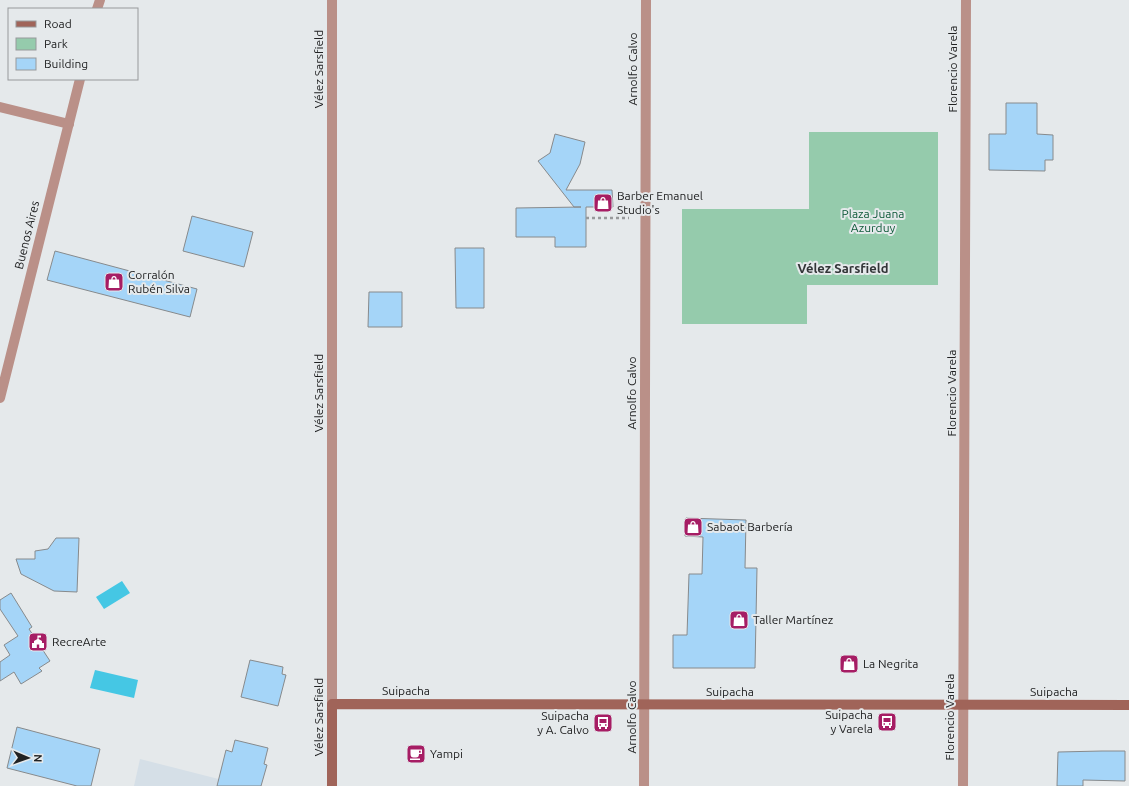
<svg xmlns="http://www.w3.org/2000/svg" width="1129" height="786" font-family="Ubuntu,sans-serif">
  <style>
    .built { fill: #d5dfe7 }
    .green { fill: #95cbac }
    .water { fill: #45c7e4 }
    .building { fill: #a5d5f8; stroke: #878a8c }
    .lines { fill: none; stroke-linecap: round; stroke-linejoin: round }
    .path { stroke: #97999b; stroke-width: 2.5; stroke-dasharray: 3 3; stroke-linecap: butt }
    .street { stroke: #ba9088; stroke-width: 10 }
    .secondary { stroke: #a06459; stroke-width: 10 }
    .labels { text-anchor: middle; stroke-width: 4; stroke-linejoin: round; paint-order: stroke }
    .street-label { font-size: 12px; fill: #212223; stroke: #e5e9eb }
    .poi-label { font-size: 12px; fill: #212223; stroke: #e5e9eb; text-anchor: start }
    .park-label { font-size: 12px; fill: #0e5939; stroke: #e5e9eb }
    .neighbourhood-label { font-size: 13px; font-weight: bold; fill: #323537; stroke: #e5e9eb }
  </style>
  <rect width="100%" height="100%" fill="#e5e9eb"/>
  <path class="built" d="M140,759L246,786H134Z"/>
  <path class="green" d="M809,132H938V285H807V324H682V209H809Z"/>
  <g class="water">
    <path d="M122,581L130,593L104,609L96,597Z"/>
    <path d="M95,670L138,680L134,698L90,688Z"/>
  </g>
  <g class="building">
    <path d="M1006,103H1037V134L1053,135V160H1045V171L989,170V134H1006Z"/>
    <path d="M555,134L585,142L580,164L566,190H612L613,207H586V247H555V237H516V208L581,207H574L538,161L550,153Z"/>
    <path d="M192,216L253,232L244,267L183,251Z"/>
    <path d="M455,248H484V308H456Z"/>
    <path d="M55,251L197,289L190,317L47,280Z"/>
    <path d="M369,292H402V327H368Z"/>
    <path d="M686,518L746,520L745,568H757L755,668H673V635H687L689,574H702L703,537L685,536Z"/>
    <path d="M56,538H79L77,592L54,591L21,574L16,559H35V551L48,549Z"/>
    <path d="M11,593L32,627L29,629L50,661L39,668L42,671L21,684L14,672L0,681V662L10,655L4,645L18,636L0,609V600Z"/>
    <path d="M250,660L283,667L282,674L286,675L278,706L241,697Z"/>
    <path d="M17,727L100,749L91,786H77L7,768Z"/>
    <path d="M235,740L268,748L264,764L267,765L261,786H217L226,750L232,752Z"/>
    <path d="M1102,751H1125V781L1083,780V786H1057L1058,752Z"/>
  </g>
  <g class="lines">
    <path class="path" d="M586,218H629"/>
    <g class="street">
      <path d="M97,9L100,0"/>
      <path d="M0,107L69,124"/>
      <path d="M0,398L80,79"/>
      <path d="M332,704V0"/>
      <path d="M644,786L646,0"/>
      <path d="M963,786L966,0"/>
    </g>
    <path class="secondary" d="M332,786V704L1129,705"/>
  </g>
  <defs>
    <g id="shop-square" transform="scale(1)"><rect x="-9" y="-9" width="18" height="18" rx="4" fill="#a61d64" stroke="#e5e9eb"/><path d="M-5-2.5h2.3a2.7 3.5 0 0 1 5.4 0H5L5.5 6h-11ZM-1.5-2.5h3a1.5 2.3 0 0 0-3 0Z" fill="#fff"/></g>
    <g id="civic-square" transform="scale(1)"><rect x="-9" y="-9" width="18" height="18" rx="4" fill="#a61d64" stroke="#e5e9eb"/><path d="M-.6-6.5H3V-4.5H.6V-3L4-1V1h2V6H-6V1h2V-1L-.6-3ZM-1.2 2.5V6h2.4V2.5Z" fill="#fff"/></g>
    <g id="bus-square" transform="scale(1)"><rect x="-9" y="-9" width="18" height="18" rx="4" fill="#a61d64" stroke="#e5e9eb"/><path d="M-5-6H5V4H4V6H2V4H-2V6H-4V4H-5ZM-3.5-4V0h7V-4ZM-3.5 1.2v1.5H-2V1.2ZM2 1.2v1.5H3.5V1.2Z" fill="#fff"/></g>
    <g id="cafe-square" transform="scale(1)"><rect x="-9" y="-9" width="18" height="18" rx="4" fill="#a61d64" stroke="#e5e9eb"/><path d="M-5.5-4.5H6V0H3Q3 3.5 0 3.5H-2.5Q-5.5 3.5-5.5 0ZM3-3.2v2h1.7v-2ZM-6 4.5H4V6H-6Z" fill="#fff"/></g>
  </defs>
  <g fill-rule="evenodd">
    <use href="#shop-square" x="603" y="203"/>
    <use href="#shop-square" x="114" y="282"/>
    <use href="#shop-square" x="693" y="527"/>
    <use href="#shop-square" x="739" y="620"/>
    <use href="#civic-square" x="38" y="642"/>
    <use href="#shop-square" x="849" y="664"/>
    <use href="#bus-square" x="887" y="722"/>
    <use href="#bus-square" x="603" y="723"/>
    <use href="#cafe-square" x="416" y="754"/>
  </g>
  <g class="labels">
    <g class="street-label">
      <text transform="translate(319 69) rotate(-90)" y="4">Vélez Sarsfield</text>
      <text transform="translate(633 69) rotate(-90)" y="4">Arnolfo Calvo</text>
      <text transform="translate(953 69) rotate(-90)" y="4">Florencio Varela</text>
      <text transform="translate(27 235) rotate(-76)" y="4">Buenos Aires</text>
      <text transform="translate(319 393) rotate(-90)" y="4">Vélez Sarsfield</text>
      <text transform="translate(632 393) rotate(-90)" y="4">Arnolfo Calvo</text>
      <text transform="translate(952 393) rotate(-90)" y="4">Florencio Varela</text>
      <text x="406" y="695">Suipacha</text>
      <text x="730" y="696">Suipacha</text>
      <text x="1054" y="696">Suipacha</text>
      <text transform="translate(319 717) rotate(-90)" y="4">Vélez Sarsfield</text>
      <text transform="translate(632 717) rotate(-90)" y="4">Arnolfo Calvo</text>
      <text transform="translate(950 717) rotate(-90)" y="4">Florencio Varela</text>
    </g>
    <g class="poi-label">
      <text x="617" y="200">Barber Emanuel<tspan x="617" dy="14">Studio's</tspan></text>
      <text x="128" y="279">Corralón<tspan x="128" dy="14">Rubén Silva</tspan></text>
      <text x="707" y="531">Sabaot Barbería</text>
      <text x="753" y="624">Taller Martínez</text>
      <text x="52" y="646">RecreArte</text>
      <text x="863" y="668">La Negrita</text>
      <text x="873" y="719" text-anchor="end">Suipacha<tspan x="873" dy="14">y Varela</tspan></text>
      <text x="589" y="720" text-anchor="end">Suipacha<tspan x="589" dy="14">y A. Calvo</tspan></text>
      <text x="430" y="758">Yampi</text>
    </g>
    <g class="park-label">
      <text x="873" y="218">Plaza Juana<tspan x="873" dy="14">Azurduy</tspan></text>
    </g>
    <g class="neighbourhood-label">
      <text x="843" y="273">Vélez Sarsfield</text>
    </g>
  </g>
  <rect x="8" y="8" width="130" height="72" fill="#e5e9eb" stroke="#97999b"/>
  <rect x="16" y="21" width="20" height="6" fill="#a06459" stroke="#97999b"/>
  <text x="44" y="28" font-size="12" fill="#212223">Road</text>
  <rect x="16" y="38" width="20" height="12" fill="#95cbac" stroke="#97999b"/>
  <text x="44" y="48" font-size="12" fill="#212223">Park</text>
  <rect x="16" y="58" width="20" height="12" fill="#a5d5f8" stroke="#97999b"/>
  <text x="44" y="68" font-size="12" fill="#212223">Building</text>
  <g transform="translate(28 758) rotate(92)" stroke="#e5e9eb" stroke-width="3" paint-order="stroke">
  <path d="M0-3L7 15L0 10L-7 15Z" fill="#212223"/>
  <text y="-6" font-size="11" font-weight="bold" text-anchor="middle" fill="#212223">N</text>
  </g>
</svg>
